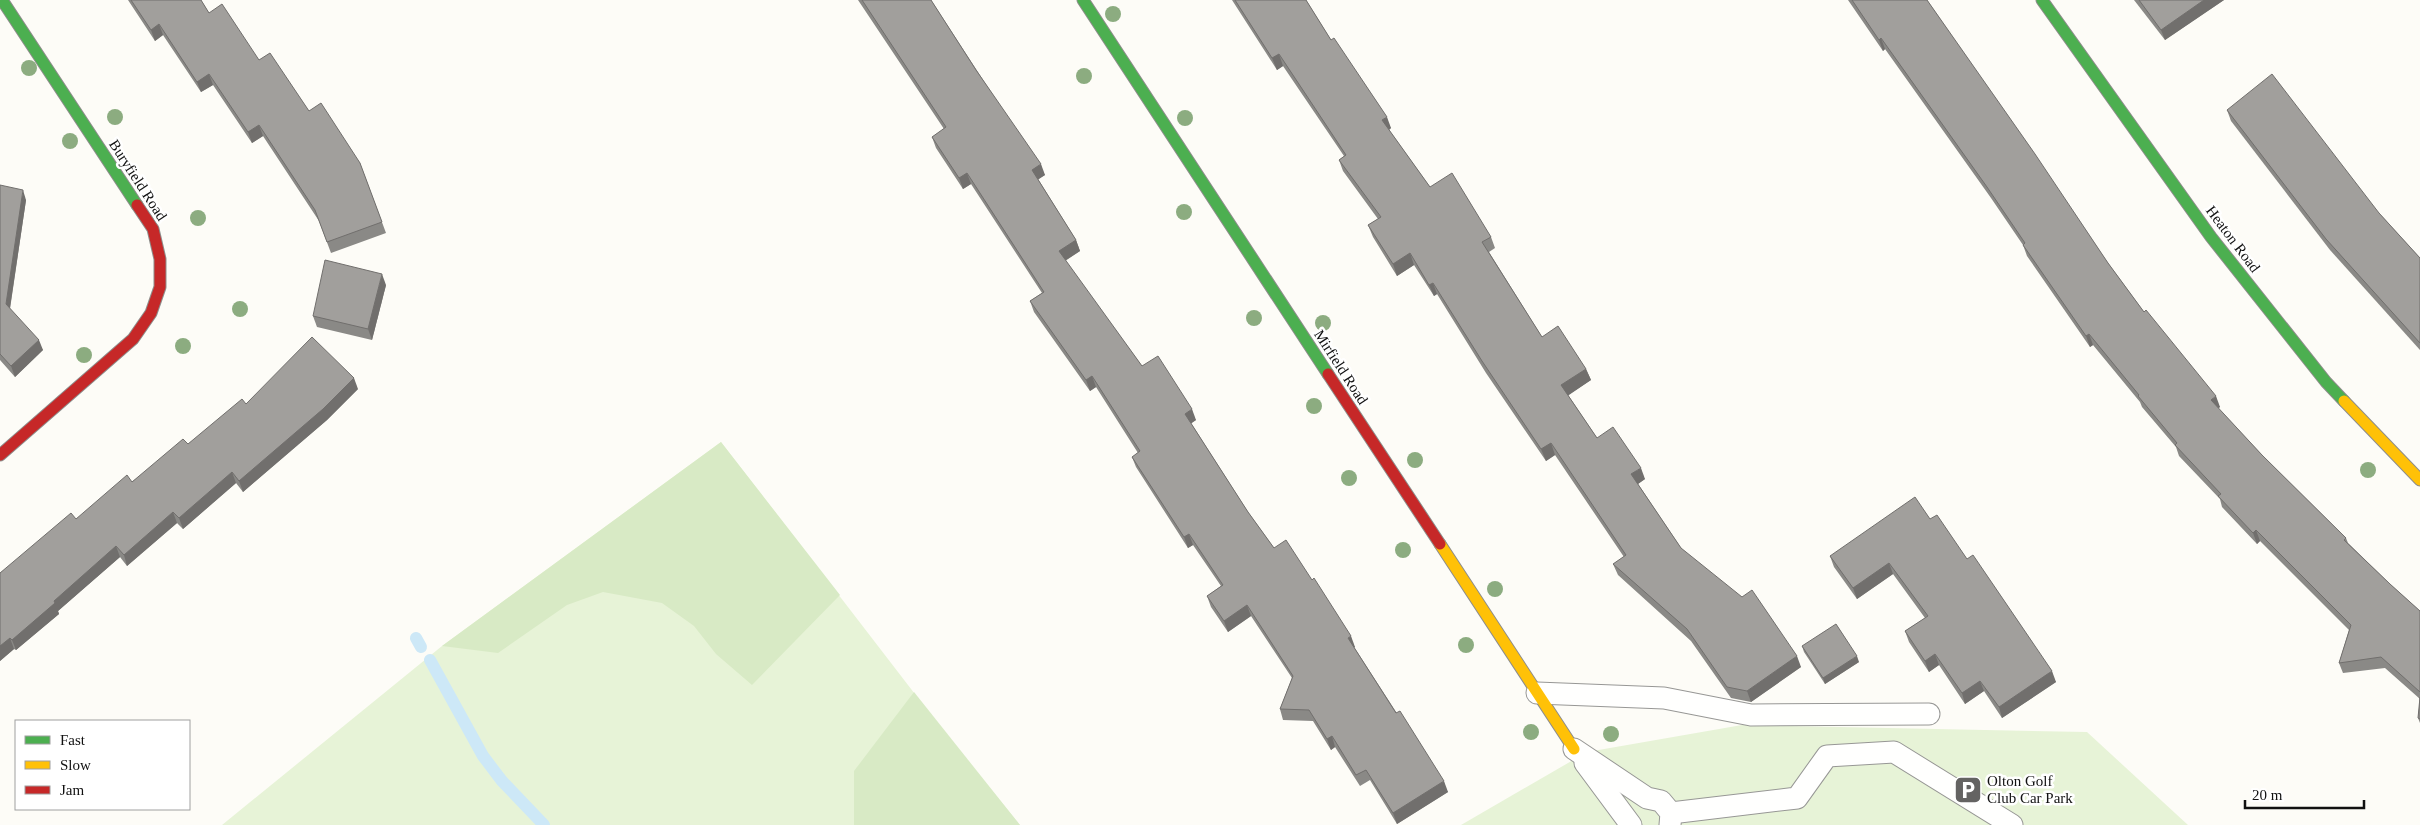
<svg xmlns="http://www.w3.org/2000/svg" width="2420" height="825" font-family="'Times New Roman',serif">
  <style>
    .green { fill: #e7f3d7 }
    .forest { fill: #d8eac5 }
    .lines { fill: none; stroke-linecap: round; stroke-linejoin: round }
    .stream { stroke: #cde8f7; stroke-width: 12 }
    .lane-casing { stroke: #979795; stroke-width: 23 }
    .fast-casing { stroke: #8e8d8b; stroke-width: 13 }
    .slow-casing { stroke: #8e8d8b; stroke-width: 13 }
    .jam-casing { stroke: #8e8d8b; stroke-width: 13 }
    .lane { stroke: #fffffe; stroke-width: 21 }
    .fast { stroke: #4caf50; stroke-width: 11 }
    .slow { stroke: #ffc107; stroke-width: 11 }
    .jam { stroke: #c62828; stroke-width: 11 }
    .tree { fill: #8cac80 }
    .wall { fill: #8a8986 }
    .shaded-wall { fill: #716f6d }
    .building { fill: #a19f9c; stroke: #716f6d }
    .labels { text-anchor: middle; stroke-width: 5; stroke-linejoin: round; paint-order: stroke }
    .street-label { font-size: 15px; fill: #111; stroke: #fff }
    .poi-label { font-size: 15px; fill: #111; stroke: #fff; text-anchor: start }
  </style>
  <rect width="100%" height="100%" fill="#fdfcf7"/>
  <g class="green">
    <path d="M721,442L938,724L1020,825H222L442,646Z"/>
    <path d="M1742,725L2087,732L2188,825H1461L1587,752Z"/>
  </g>
  <g class="forest">
    <path d="M721,442L840,595L752,685L716,654L694,626L662,603L603,592L567,605L498,653L442,646Z"/>
    <path d="M914,692L1020,825H854V771Z"/>
  </g>
  <g class="lines">
    <g class="stream">
      <path d="M416,638L421,647"/>
      <path d="M430,660L483,756L502,781L544,825"/>
    </g>
    <g class="lane-casing">
      <g id="lane">
        <path d="M1537,693L1664,698L1751,715L1929,714"/>
        <path d="M1574,749L1647,798L1661,801L1671,813L1670,825"/>
        <path d="M1585,763L1631,825"/>
        <path d="M1671,813L1797,798L1827,756L1894,752L2012,825"/>
      </g>
    </g>
    <g class="fast-casing">
      <g id="fast">
        <path d="M2,0L137,205"/>
        <path d="M1083,0L1328,374"/>
        <path d="M2042,0L2211,237L2326,382L2344,401"/>
      </g>
    </g>
    <g class="slow-casing">
      <g id="slow">
        <path d="M2344,401L2420,480"/>
        <path d="M1440,544L1574,749"/>
      </g>
    </g>
    <g class="jam-casing">
      <g id="jam">
        <path d="M1328,374L1440,544"/>
        <path d="M0,455L133,339L151,313L160,287V259L153,229L137,205"/>
      </g>
    </g>
    <use href="#lane" class="lane"/>
    <use href="#fast" class="fast"/>
    <use href="#slow" class="slow"/>
    <use href="#jam" class="jam"/>
  </g>
  <g class="tree">
    <circle cx="1113" cy="14" r="8"/>
    <circle cx="29" cy="68" r="8"/>
    <circle cx="1084" cy="76" r="8"/>
    <circle cx="115" cy="117" r="8"/>
    <circle cx="1185" cy="118" r="8"/>
    <circle cx="70" cy="141" r="8"/>
    <circle cx="1184" cy="212" r="8"/>
    <circle cx="198" cy="218" r="8"/>
    <circle cx="240" cy="309" r="8"/>
    <circle cx="1254" cy="318" r="8"/>
    <circle cx="1323" cy="323" r="8"/>
    <circle cx="183" cy="346" r="8"/>
    <circle cx="84" cy="355" r="8"/>
    <circle cx="1314" cy="406" r="8"/>
    <circle cx="1415" cy="460" r="8"/>
    <circle cx="2368" cy="470" r="8"/>
    <circle cx="1349" cy="478" r="8"/>
    <circle cx="1403" cy="550" r="8"/>
    <circle cx="1495" cy="589" r="8"/>
    <circle cx="1466" cy="645" r="8"/>
    <circle cx="1531" cy="732" r="8"/>
    <circle cx="1611" cy="734" r="8"/>
  </g>
  <g class="wall">
    <path d="M128,0H201L209,13L259,60L309,111L360,163L386,233L331,253L319,221L263,136L252,143L213,85L201,92L163,35L155,41Z"/>
    <path d="M858,0H931L1045,175L1038,179L1076,240L1080,251L1065,261L1142,366L1196,420L1191,423L1248,512L1274,548L1355,647H1354L1448,792L1397,824L1370,780L1360,786L1335,747L1331,750L1313,721L1283,720L1280,709L1292,678L1251,616L1228,632L1211,607L1207,596L1221,586L1193,545L1188,548L1136,467L1132,457L1138,453L1096,387L1090,391L1034,312L1030,301L1042,293L971,184L963,189L936,148L932,137L944,129Z"/>
    <path d="M1232,0H1306L1331,40L1391,128L1389,130L1430,187L1491,237L1495,248L1489,252L1542,337L1586,369L1591,380L1568,395L1597,438L1645,479L1638,484L1681,548L1801,667L1751,702L1731,698L1691,641L1618,575L1613,564L1624,557L1555,455L1546,461L1486,373L1437,294L1434,296L1414,265L1397,276L1373,237L1368,225L1378,219L1343,171L1339,160L1344,156L1283,66L1277,70Z"/>
    <path d="M1848,0H1927L2108,263L2144,312L2220,407L2218,408L2262,455L2346,538L2348,543L2390,584L2420,611V723L2418,718L2420,699L2385,668L2343,673L2339,663L2349,630L2260,541L2257,544L2222,507L2220,499L2179,456L2176,447L2142,407L2140,402L2093,345L2090,347L2027,256L2023,245L1991,198L1885,49L1883,51Z"/>
    <path d="M2134,0H2224L2165,40Z"/>
    <path d="M2227,110L2379,213L2420,258V350L2330,250L2231,121Z"/>
    <path d="M0,185L26,200L10,309L43,350L15,377L0,360Z"/>
    <path d="M386,285L372,340L317,327L313,316Z"/>
    <path d="M358,389L327,420L243,492L236,483L183,529L177,523L127,566L120,557L58,611L59,614L16,650L14,649L0,661V573L76,519L188,444L246,404Z"/>
    <path d="M1930,519L1967,559L2056,682L2002,718L1984,691L1965,704L1939,665L1929,672L1909,642L1905,631L1925,618L1893,574L1857,599L1834,567L1830,556Z"/>
    <path d="M1802,646L1859,662L1825,684L1804,652Z"/>
  </g>
  <g class="shaded-wall">
    <path d="M2204,0H2224L2165,40L2161,30Z"/>
    <path d="M159,24L163,35L155,41L151,30Z"/>
    <path d="M1881,38L1885,49L1883,51L1879,40Z"/>
    <path d="M1279,54L1283,66L1277,70L1272,58Z"/>
    <path d="M209,74L213,85L201,92L197,82Z"/>
    <path d="M1387,117L1391,128L1386,132L1382,120Z"/>
    <path d="M259,125L263,136L252,143L248,132Z"/>
    <path d="M1041,164L1045,175L1036,181L1032,170Z"/>
    <path d="M967,173L971,184L963,189L959,178Z"/>
    <path d="M23,190L26,200L9,314L6,304Z"/>
    <path d="M1076,240L1080,251L1063,262L1059,251Z"/>
    <path d="M1410,253L1414,265L1397,276L1393,264Z"/>
    <path d="M382,274L386,285L372,340L368,329Z"/>
    <path d="M1433,283L1437,294L1434,296L1429,285Z"/>
    <path d="M2089,334L2093,345L2090,347L2086,336Z"/>
    <path d="M39,340L43,350L15,377L11,366Z"/>
    <path d="M1586,369L1591,380L1566,397L1561,385Z"/>
    <path d="M1092,376L1096,387L1090,391L1086,380Z"/>
    <path d="M354,378L358,389L327,420L243,492L239,481Z"/>
    <path d="M2216,396L2220,407L2215,411L2211,400Z"/>
    <path d="M1192,409L1196,420L1189,425L1185,414Z"/>
    <path d="M1551,443L1555,455L1546,461L1541,449Z"/>
    <path d="M1641,468L1645,479L1635,486L1631,474Z"/>
    <path d="M232,472L236,483L183,529L179,518Z"/>
    <path d="M173,512L177,523L127,566L124,555Z"/>
    <path d="M2256,530L2260,541L2257,544L2253,533Z"/>
    <path d="M1189,534L1193,545L1188,548L1184,537Z"/>
    <path d="M116,546L120,557L58,611L59,614L16,650L12,640L54,601Z"/>
    <path d="M1889,563L1893,574L1857,599L1853,588Z"/>
    <path d="M1247,605L1251,616L1228,632L1224,621Z"/>
    <path d="M1351,636L1355,647L1352,649L1348,638Z"/>
    <path d="M10,638L14,649L0,661V646Z"/>
    <path d="M1935,654L1939,665L1929,672L1925,661Z"/>
    <path d="M1797,656L1801,667L1751,702L1747,691Z"/>
    <path d="M1857,656L1859,662L1825,684L1823,678Z"/>
    <path d="M2052,671L2056,682L2002,718L1999,707Z"/>
    <path d="M1980,681L1984,691L1965,704L1962,693Z"/>
    <path d="M1332,736L1335,747L1331,750L1327,739Z"/>
    <path d="M1444,781L1448,792L1397,824L1393,813Z"/>
  </g>
  <g class="building">
    <path d="M131,0H201L209,13L222,4L259,60L270,53L309,111L321,103L360,163L382,222L327,242L315,210L259,125L248,132L209,74L197,82L159,24L151,30Z"/>
    <path d="M862,0H931L976,70L1041,164L1032,170L1076,240L1059,251L1142,366L1158,356L1192,409L1185,414L1248,512L1274,548L1286,540L1312,580L1314,578L1351,636L1348,638L1396,713L1400,711L1444,781L1393,813L1366,770L1356,775L1332,736L1327,739L1309,710L1280,709L1293,676L1247,605L1224,621L1207,596L1223,585L1189,534L1184,537L1132,457L1140,451L1092,376L1086,380L1030,301L1044,292L967,173L959,178L932,137L946,127Z"/>
    <path d="M1235,0H1306L1331,40L1334,38L1387,117L1382,120L1430,187L1452,173L1491,237L1482,242L1542,337L1558,326L1586,369L1561,385L1597,438L1613,427L1641,468L1631,474L1681,548L1742,597L1752,590L1797,656L1747,691L1727,687L1687,629L1613,564L1626,555L1551,443L1541,449L1482,361L1433,283L1429,285L1410,253L1393,264L1368,225L1381,217L1339,160L1346,155L1279,54L1272,58Z"/>
    <path d="M1852,0H1927L2035,154L2108,263L2144,312L2146,310L2216,396L2211,400L2262,455L2346,538L2344,540L2390,584L2420,611V692L2381,657L2339,663L2351,625L2256,530L2253,533L2218,496L2221,494L2175,445L2177,443L2138,396L2139,395L2089,334L2086,336L2023,245L2025,243L1987,187L1881,38L1879,40Z"/>
    <path d="M2139,0H2204L2161,30Z"/>
    <path d="M2272,74L2379,213L2420,258V343L2326,239L2227,110Z"/>
    <path d="M0,185L23,190L6,304L39,340L11,366L0,354Z"/>
    <path d="M325,260L382,274L368,329L313,316Z"/>
    <path d="M312,337L354,378L323,409L239,481L232,472L179,518L173,512L124,555L116,546L54,601L55,603L12,640L10,638L0,646V573L71,513L76,519L127,475L132,482L183,439L188,444L242,399L246,404Z"/>
    <path d="M1915,497L1930,519L1937,515L1967,559L1973,555L2052,671L1999,707L1980,681L1962,693L1935,654L1925,661L1905,631L1928,616L1889,563L1853,588L1830,556Z"/>
    <path d="M1836,624L1857,656L1823,678L1802,646Z"/>
    <path d="M2420,697V719L2418,718Z"/>
  </g>
  <defs>
    <g id="parking-square" transform="scale(1.4375)"><rect x="-9" y="-9" width="18" height="18" rx="4" fill="#646362" stroke="#fff"/><path d="M-3.5-5.5H1a3.5 3.5 0 0 1 0 7H-1V5.5H-3.5ZM-1-3.4V-.6H.8a1.4 1.4 0 0 0 0-2.8Z" fill="#fff"/></g>
  </defs>
  <g fill-rule="evenodd">
    <use href="#parking-square" x="1968" y="790"/>
  </g>
  <g class="labels">
    <g class="street-label">
      <text transform="translate(138 180) rotate(57)" y="5">Buryfield Road</text>
      <text transform="translate(2233 239) rotate(53)" y="5">Heaton Road</text>
      <text transform="translate(1341 367) rotate(57)" y="5">Mirfield Road</text>
    </g>
    <g class="poi-label">
      <text x="1987" y="786">Olton Golf<tspan x="1987" dy="17">Club Car Park</tspan></text>
    </g>
  </g>
  <rect x="15" y="720" width="175" height="90" fill="#ffffff" stroke="#a0a0a0"/>
  <rect x="25" y="736" width="25" height="8" fill="#4caf50" stroke="#a0a0a0"/>
  <text x="60" y="745" font-size="15" fill="#111111">Fast</text>
  <rect x="25" y="761" width="25" height="8" fill="#ffc107" stroke="#a0a0a0"/>
  <text x="60" y="770" font-size="15" fill="#111111">Slow</text>
  <rect x="25" y="786" width="25" height="8" fill="#c62828" stroke="#a0a0a0"/>
  <text x="60" y="795" font-size="15" fill="#111111">Jam</text>
  <path d="M2245 800v8h119v-8" fill="none" stroke="#111111" stroke-width="2.5"/>
  <text x="2252" y="800" font-size="15" fill="#111111" stroke="#ffffff" stroke-width="4" paint-order="stroke">20 m</text>
</svg>
